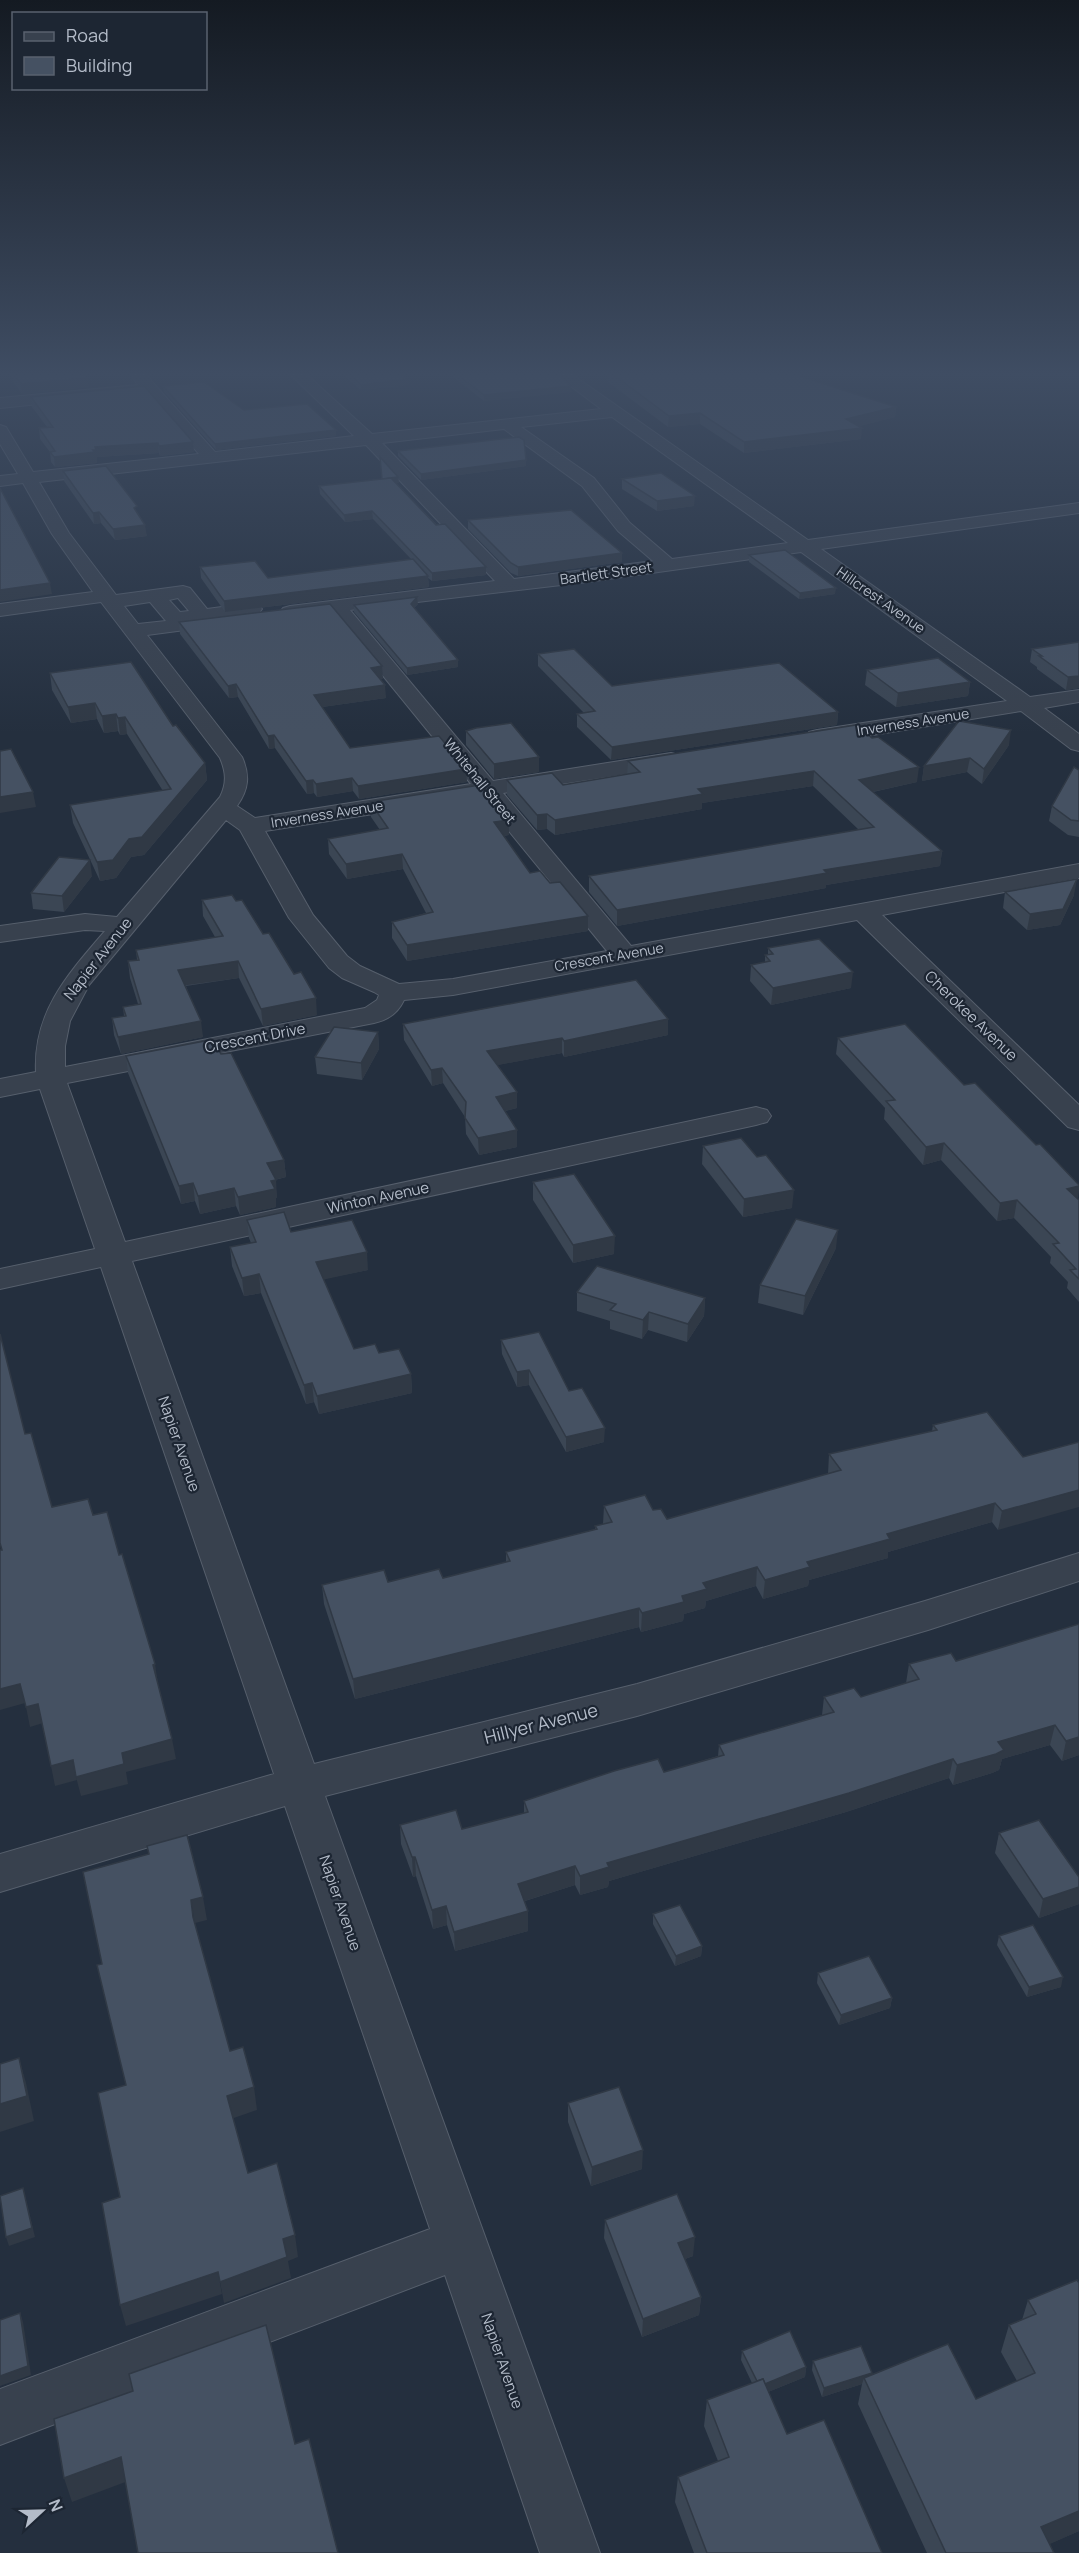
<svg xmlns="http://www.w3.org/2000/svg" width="1079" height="2553" font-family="Manrope,sans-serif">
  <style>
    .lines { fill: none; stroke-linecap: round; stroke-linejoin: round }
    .minor-casing { stroke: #565f6c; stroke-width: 2 }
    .minor { fill: #38414e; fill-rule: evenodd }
    .wall { fill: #3b4654 }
    .shaded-wall { fill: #303945 }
    .building { fill: #455162; stroke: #303945; stroke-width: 1.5 }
    .labels { text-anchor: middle; stroke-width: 4.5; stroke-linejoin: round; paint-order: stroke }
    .far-street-label { font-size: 14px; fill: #b4bcc9; stroke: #1d2633 }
    .street-label { font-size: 15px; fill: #b4bcc9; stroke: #1d2633 }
    .near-street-label { font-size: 18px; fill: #b4bcc9; stroke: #1d2633 }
  </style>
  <rect width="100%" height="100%" fill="#242f3e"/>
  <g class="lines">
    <g class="minor-casing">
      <path id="minor" d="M131,375H146L215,452L354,436L291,375H307L372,434L601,409L556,375H573L808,540L1079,503V513L821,549L1030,697L1079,690V702L1044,708L1079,734V751L1071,749L1021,711L817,744L809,742L806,737L809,732L817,730L1007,701L801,552L587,582L350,610L493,781L671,753L679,755L682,760L679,765L671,767L503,793L631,946L1079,864V878L882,915L1079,1105V1130L1068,1127L857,920L453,995L404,1000C398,1013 388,1020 374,1023L67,1083L125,1242L756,1107L767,1110L771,1116L767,1122L756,1125L132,1261L314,1764L637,1684L925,1601L1079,1553V1581L928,1630L637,1716L325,1796L600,2553H540L445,2275L0,2445V2389L430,2229L285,1806L0,1892V1854L274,1774L101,1267L0,1289V1269L95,1249L40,1089L0,1097V1079L36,1072C33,1012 68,974 105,931L85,930L0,942V926L85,914L117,917L220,797C227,783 226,772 220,758L101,602L0,616V604L93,592L52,534L23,483L0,486V476L18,474L0,444V425L6,427L33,472L199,454L146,393L0,408V398L138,385ZM612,417L788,543L672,559L630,523L594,478L521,427ZM504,429L582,486L618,531L653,561L514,579L382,443ZM366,445L495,581L290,606L283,608L280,612L283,616L290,618L332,613L471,784L255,818L237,806C249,789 250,775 242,757L147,635L223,625L230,623L232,617L259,613L262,609L259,605L252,603L207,609L190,588L183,586L116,595L69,533L39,482ZM178,598L189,611L180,612L169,600ZM150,602L166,621L138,624L124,606ZM481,797L607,951L453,979L399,984L360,966L347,956L313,915L265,831ZM226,820L240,830L289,918L329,968L342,978L374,992L379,995L377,1000L365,1008L65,1067V1046L70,1021L89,985Z"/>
    </g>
    <use href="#minor" class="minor"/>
  </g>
  <g class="wall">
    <path d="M12,375H85L89,387L22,394L13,381Z"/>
    <path d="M343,375H403L408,379L409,385L361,390Z"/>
    <path d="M453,375H560L571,392L484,401L453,377Z"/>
    <path d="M609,375H796L896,407L895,417L859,426L861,439L744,453L700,424L668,427L608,382Z"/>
    <path d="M163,386L244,410L336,430V436L216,450L164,392Z"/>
    <path d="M31,397L193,442L194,452L160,456L159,453L97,457V463L55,467L51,462L50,452L40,439L39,428L47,427L32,407Z"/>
    <path d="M398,451L526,466L421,480L398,456Z"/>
    <path d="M63,471L138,513L147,536L115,540L101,523L94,524L64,481Z"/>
    <path d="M398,477L399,483H396L486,575L432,581L428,578L429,587L225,612L201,578L200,567L268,578L411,559L373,519L345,522L320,494L319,486Z"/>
    <path d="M622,479L694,506L657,511L622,489Z"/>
    <path d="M468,520L622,562L518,576L511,573L468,529Z"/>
    <path d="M749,555L835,594L799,599L749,562Z"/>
    <path d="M418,604L414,608L458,660V667L407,675L354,612V605Z"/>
    <path d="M179,622L383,679H381L386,698L322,707L350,748L466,769L467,782L359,799L353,791L317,797L314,793L307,794L275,748L269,749L238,697L229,698L180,634Z"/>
    <path d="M1079,642V688L1066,690L1037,669V667L1030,662L1032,649Z"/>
    <path d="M538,654L612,686L838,712L837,725L611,760L577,727V714L584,713L538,666Z"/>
    <path d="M867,670L970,682L968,696L896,707L865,685Z"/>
    <path d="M50,673L173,726L205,763L207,780L144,855L131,857L116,878L100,881L73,823L70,805L163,791L127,734L120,735L118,731L104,733L97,719L71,723L52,690Z"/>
    <path d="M856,725L917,782L873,792L942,851L940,866L826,885V888L617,926L589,892V876L859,830L813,786L702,803V809L555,835L547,829L537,830L507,795V780L563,785L627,775L628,761Z"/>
    <path d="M466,731L539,772L494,779L466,745Z"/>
    <path d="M1009,745L982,784L967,772L922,781L924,766Z"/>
    <path d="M1079,770V837L1068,835L1049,821L1052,806Z"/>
    <path d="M370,802L509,835L503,836L530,873L588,931L407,961L392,938V922L426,913L403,869L347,879L329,854L328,839L380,830L371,817Z"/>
    <path d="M92,876L64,912L33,909L31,893Z"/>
    <path d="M1005,892L1074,895L1060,925L1027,930L1003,908Z"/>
    <path d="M202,900L236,901L263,934L317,1015L263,1026L239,978L186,986L203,1037L121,1054L114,1035L112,1018L124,1016L123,1007L138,1004L130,978L128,961L137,960L136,950L215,937L203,916Z"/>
    <path d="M768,948L851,988L771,1005L750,981L751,965L765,962V955H768Z"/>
    <path d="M403,1024L668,1035L564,1057L562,1053L497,1065L517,1108L505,1111L517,1130V1147L479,1155L466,1134L465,1117L443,1083L432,1086L404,1040Z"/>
    <path d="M378,1032L379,1049L362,1080L317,1074L315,1057Z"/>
    <path d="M838,1038L964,1085L1079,1200V1302L1067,1288L1068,1282L1050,1263L1051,1257L1014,1218L997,1221L941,1160L923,1165L884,1119L885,1108L836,1054Z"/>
    <path d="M221,1054L284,1160L286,1177L275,1180L277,1198H276V1207L240,1215L236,1206L200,1214L195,1201L181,1204L128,1073L126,1056Z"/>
    <path d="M703,1146L792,1208L743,1217L702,1164Z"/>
    <path d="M533,1182L614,1254L573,1263L533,1200Z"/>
    <path d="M247,1220L291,1232L368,1270L323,1279L354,1349L379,1353L411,1374L412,1393L319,1414L314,1402L306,1404L261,1293L244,1296L232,1266L230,1247L251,1243L249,1238Z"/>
    <path d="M836,1248L803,1315L758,1303L760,1285Z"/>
    <path d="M577,1292L705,1298L704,1316L687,1342L648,1330L642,1339L610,1329V1321L577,1311Z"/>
    <path d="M501,1340L604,1442L566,1452L529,1385L517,1387L502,1354Z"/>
    <path d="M933,1425L1023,1457L998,1530L992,1522L888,1552V1558L809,1580L808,1586L763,1599L756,1586L706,1601L705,1608L684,1614L683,1621L641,1632L639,1627L355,1699L324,1604L322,1585L388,1582L443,1578L506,1562V1552L595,1530V1526L603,1524L604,1506L653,1510L667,1519L828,1474L829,1454L932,1431Z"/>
    <path d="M1079,1624V1755L1062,1761L1050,1745L1002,1759L999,1770L992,1773L953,1785L949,1778L846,1812L609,1881L608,1887L580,1895L575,1885L525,1901L528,1931L455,1951L447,1925L433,1929L416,1876L413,1877L401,1844L400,1825L462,1829L524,1813V1801L664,1772L718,1756L719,1745L822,1715L824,1697H861L906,1683L909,1664L956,1661Z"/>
    <path d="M999,1833L1079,1877V1904L1039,1918L995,1853Z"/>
    <path d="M653,1914L702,1946L701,1956L675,1966L653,1924Z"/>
    <path d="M999,1936L1061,1987L1027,1997L997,1945Z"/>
    <path d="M818,1973L892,1998L890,2008L839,2025L817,1983Z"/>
    <path d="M568,2103L642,2169L591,2186L568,2122Z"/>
    <path d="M605,2220L693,2256L685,2259L701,2297L699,2315L642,2337L604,2238Z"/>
    <path d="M1079,2283V2531L1049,2544L1054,2553H927L858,2404L862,2384L822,2397L812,2370L813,2361L976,2399L1017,2381L1001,2352L1009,2325L1022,2320L1028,2300Z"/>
    <path d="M742,2351L806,2367L805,2377L768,2392L787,2434L882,2553H694L675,2502L678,2477L718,2461L704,2426L707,2400L752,2383L741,2360Z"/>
  </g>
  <g class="shaded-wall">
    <path d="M859,375H884L858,378Z"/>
    <path d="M87,378L89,387L22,394L21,384Z"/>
    <path d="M408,379L409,385L361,390V385Z"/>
    <path d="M571,386V392L484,401V395Z"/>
    <path d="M896,407L895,417L845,430L846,419Z"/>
    <path d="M700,413V424L668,427L669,416Z"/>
    <path d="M862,428L861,439L744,453V442Z"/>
    <path d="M336,430V436L216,450L215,444Z"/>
    <path d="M193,442L194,452L160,456L159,446Z"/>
    <path d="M158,443L159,453L97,457V463L55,467L54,457L95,447Z"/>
    <path d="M526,460V466L421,480V474Z"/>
    <path d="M398,477L399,483L382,485V479Z"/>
    <path d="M695,496L694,506L657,511V501Z"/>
    <path d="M372,511L373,519L345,522L344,515Z"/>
    <path d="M99,512L101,523L94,524L93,513Z"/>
    <path d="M145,525L147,536L115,540L113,529Z"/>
    <path d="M622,553V562L518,576V567Z"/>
    <path d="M486,567V575L432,581V573Z"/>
    <path d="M428,576L429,587L225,612L224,601Z"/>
    <path d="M50,583L52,594L0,602V590Z"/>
    <path d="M836,588L835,594L799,599L800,593Z"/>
    <path d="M417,597L418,604L411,610V604Z"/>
    <path d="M458,660V667L407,675V668Z"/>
    <path d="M382,666L383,679L372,681L371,668Z"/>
    <path d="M1079,676V688L1066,690L1068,677Z"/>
    <path d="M970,682L968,696L896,707L898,693Z"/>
    <path d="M236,684L238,697L229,698L228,686Z"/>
    <path d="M385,685L386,698L315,708L314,695Z"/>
    <path d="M95,703L97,719L71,723L68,707Z"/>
    <path d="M838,712L837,725L611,760L612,747Z"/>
    <path d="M116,714L118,731L104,733L102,716Z"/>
    <path d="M125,717L127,734L120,735L118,718Z"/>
    <path d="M1011,730L1009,745L982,784L984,769Z"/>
    <path d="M274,735L275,748L269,749L268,736Z"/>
    <path d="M539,757V772L494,779V764Z"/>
    <path d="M970,758L967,772L922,781L924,766Z"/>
    <path d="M205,763L207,780L144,855L131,857L116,878L100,881L97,862L129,839Z"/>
    <path d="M919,767L917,782L858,795L859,780Z"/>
    <path d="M466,769L467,782L359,799L358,786Z"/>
    <path d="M814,771L813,786L702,803V809L555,835V820L698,789Z"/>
    <path d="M352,778L353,791L317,797L316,784Z"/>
    <path d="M313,780L314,793L307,794L306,781Z"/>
    <path d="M33,792L36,807L0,813V797Z"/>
    <path d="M547,814V829L537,830V815Z"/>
    <path d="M509,820V835L494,837V822Z"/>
    <path d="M942,851L940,866L826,885V888L617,926V910L824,870Z"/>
    <path d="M402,854L403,869L347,879L346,864Z"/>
    <path d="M90,860L92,876L64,912L62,896Z"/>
    <path d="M1077,879L1074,895L1060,925L1027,930L1030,914Z"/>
    <path d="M588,916V931L407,961V945Z"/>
    <path d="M238,961L239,978L180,986L178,970Z"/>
    <path d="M853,972L851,988L771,1005L773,988Z"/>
    <path d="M316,998L317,1015L263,1026L261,1009Z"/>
    <path d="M668,1019V1035L564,1057V1041Z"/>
    <path d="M201,1021L203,1037L121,1054L118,1037Z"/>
    <path d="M378,1032L379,1049L362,1080L361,1063Z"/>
    <path d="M562,1038V1053L488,1067L487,1051Z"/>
    <path d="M442,1068L443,1083L432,1086L431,1070Z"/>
    <path d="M517,1092V1108L496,1113V1097Z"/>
    <path d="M517,1130V1147L479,1155L478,1138Z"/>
    <path d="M944,1143L941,1160L923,1165L926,1147Z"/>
    <path d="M284,1160L286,1177L269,1181L267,1163Z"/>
    <path d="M276,1180L277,1198H276V1207L240,1215L238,1197L271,1181Z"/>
    <path d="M193,1183L195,1201L181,1204L179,1186Z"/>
    <path d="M1079,1186V1191L1077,1204L1067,1189Z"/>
    <path d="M234,1188L236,1206L200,1214L198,1196Z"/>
    <path d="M794,1190L792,1208L743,1217L744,1199Z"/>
    <path d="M1017,1200L1014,1218L997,1221L1000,1203Z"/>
    <path d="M838,1230L836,1248L803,1315L805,1296Z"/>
    <path d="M615,1236L614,1254L573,1263V1245Z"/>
    <path d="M367,1252L368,1270L317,1281L316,1262Z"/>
    <path d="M259,1274L261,1293L244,1296L242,1278Z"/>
    <path d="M705,1298L704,1316L687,1342L688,1324Z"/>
    <path d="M649,1312L648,1330L642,1339L643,1320Z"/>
    <path d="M529,1370V1385L517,1387V1372Z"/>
    <path d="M411,1374L412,1393L319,1414L317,1396Z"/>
    <path d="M312,1383L314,1402L306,1404L304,1385Z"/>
    <path d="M605,1428L604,1442L566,1452V1437Z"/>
    <path d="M1079,1490V1507L998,1530L1002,1511Z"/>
    <path d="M995,1503L992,1522L888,1552V1558L809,1580L808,1586L763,1599L765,1580L807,1562L887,1534Z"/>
    <path d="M757,1567L756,1586L706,1601L705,1608L684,1614L683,1621L641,1632L642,1613L682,1596L703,1583Z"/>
    <path d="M639,1608V1627L355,1699L353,1679Z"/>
    <path d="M155,1664L158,1684L153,1665Z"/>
    <path d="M20,1684L25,1703L0,1710V1689Z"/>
    <path d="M38,1704L43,1723L30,1727L26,1707Z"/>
    <path d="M1055,1725L1050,1745L1002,1759L999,1770L992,1773L953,1785L957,1765L998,1742Z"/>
    <path d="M1079,1737V1755L1062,1761L1066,1741Z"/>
    <path d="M172,1739L176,1759L126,1772L128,1784L81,1796L76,1777L122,1753Z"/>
    <path d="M953,1759L949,1778L846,1812L609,1881L608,1887L580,1895V1876L607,1863Z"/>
    <path d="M73,1760L77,1780L55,1786L51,1766Z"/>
    <path d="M412,1857H415L416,1876L413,1877Z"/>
    <path d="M575,1866V1885L518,1903V1884Z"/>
    <path d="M1079,1887V1904L1039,1918L1043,1899Z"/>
    <path d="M203,1897L207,1920L195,1923L197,1940L191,1900Z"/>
    <path d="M446,1906L447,1925L433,1929L432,1910Z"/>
    <path d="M528,1911V1931L455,1951L454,1932Z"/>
    <path d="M702,1946L701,1956L675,1966L676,1956Z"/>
    <path d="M1063,1977L1061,1987L1027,1997L1029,1987Z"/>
    <path d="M892,1998L890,2008L839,2025L841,2015Z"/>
    <path d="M19,2058L26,2083L34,2121L0,2132V2104Z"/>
    <path d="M254,2087L257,2110L231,2119L227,2096Z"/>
    <path d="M643,2150L642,2169L591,2186L592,2167Z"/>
    <path d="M23,2188L35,2237L9,2246L6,2237Z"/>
    <path d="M295,2235L298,2257L288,2261L291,2278L224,2303L220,2282L283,2239Z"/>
    <path d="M695,2237L693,2256L677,2262L678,2243Z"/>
    <path d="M218,2272L222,2294L126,2326L120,2305Z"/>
    <path d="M701,2297L699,2315L642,2337L643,2319Z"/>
    <path d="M20,2313L23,2322L31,2375L0,2386V2376Z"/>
    <path d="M806,2367L805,2377L758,2396L759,2387Z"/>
    <path d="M872,2373L870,2382L864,2378L862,2384L822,2397L824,2388Z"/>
    <path d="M121,2457L128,2481L72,2502L64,2478Z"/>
    <path d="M1079,2511V2531L1032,2552L1041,2527Z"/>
  </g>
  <g class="building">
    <path d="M14,375H85L87,378L21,384Z"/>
    <path d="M350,375H403L408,379L361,385Z"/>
    <path d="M458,375H560L571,386L484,395Z"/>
    <path d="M614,375H796L896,407L846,419L862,428L744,442L700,413L669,416Z"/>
    <path d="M204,382L244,410L307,404L336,430L215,444L163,386Z"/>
    <path d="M144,386L193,442L159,446L158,443L95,447L96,450H93L95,452L54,457L50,452L55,451L39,428L53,427L31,397Z"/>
    <path d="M519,437L524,440L526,460L421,474L398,451Z"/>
    <path d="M380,457L398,477L382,479Z"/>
    <path d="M106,466L137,506L134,508L145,525L113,529L99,512L93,513L63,471Z"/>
    <path d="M661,473L695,496L657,501L622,479Z"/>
    <path d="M391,478L436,525L445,524L486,567L432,573L372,511L344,515L319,486Z"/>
    <path d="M0,488L50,583L0,590Z"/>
    <path d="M571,510L622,553L518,567L511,563L468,520Z"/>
    <path d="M785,550L836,588L800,593L749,555Z"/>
    <path d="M413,559L428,576L224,601L200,567L255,561L268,578Z"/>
    <path d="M417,597L411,604L458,660L407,668L354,605Z"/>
    <path d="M330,604L382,666L371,668L385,685L314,695L350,748L439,736L466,769L358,786L352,778L316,784L313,780L306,781L274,735L268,736L236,684L228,686L179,622Z"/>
    <path d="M1079,642V676L1068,677L1039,656H1042L1032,649Z"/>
    <path d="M574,649L612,686L779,663L838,712L612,747L577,714L595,711L538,654Z"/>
    <path d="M938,658L970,682L898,693L867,670Z"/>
    <path d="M131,662L173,726L176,725L205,763L142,837L129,839L113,860L97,862L70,805L171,789L125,717L118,718L116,714L102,716L95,703L68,707L50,673Z"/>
    <path d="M959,721L1011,730L984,769L970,758L924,766Z"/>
    <path d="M511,723L539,757L494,764L466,731L476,728Z"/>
    <path d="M856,725L872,738L878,737L919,767L859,780L942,851L824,870L827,873L617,910L589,876L874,827L814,771L698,789L703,794L555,820L547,814L537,815L507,780L552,773L563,785L640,772L628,761Z"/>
    <path d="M11,749L33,792L0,797V751Z"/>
    <path d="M1074,767L1079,770V821L1071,820L1052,806Z"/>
    <path d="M480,785L509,820L494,822L530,873L540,871L550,883L560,882L588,916L407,945L392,922L433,912L402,854L346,864L328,839L388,828L370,802Z"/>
    <path d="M59,857L90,860L62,896L31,893Z"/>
    <path d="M1077,879L1063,909L1030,914L1005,892Z"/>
    <path d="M232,895L236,901L242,900L263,934L269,933L294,974L301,972L316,998L261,1009L238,961L178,970L201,1021L118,1037L112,1018L126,1016L123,1007L141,1004L128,961L139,960L136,950L223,936L202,900Z"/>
    <path d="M819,939L853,972L773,988L751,965L770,961L765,955L773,954L768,948Z"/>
    <path d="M636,980L668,1019L564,1041L562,1038L487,1051L517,1092L496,1097L517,1130L478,1138L465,1118L466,1102L442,1068L431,1070L403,1024Z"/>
    <path d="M905,1024L964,1085L975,1083L1036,1145L1040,1144L1079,1185V1186L1067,1189L1079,1200V1279L1070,1270L1076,1269L1053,1244L1059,1243L1017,1200L1000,1203L944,1143L926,1147L886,1101L895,1100L838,1038Z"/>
    <path d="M334,1027L378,1032L361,1063L315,1057Z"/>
    <path d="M210,1040L214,1049H218L221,1054L231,1053L284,1160L267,1163L276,1180L271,1181L275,1189L238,1197L234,1188L198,1196L193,1183L179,1186L126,1056Z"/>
    <path d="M741,1138L757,1157L766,1155L794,1190L744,1199L703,1146Z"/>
    <path d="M574,1174L615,1236L573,1245L533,1182Z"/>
    <path d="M284,1212L291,1232L352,1220L367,1252L316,1262L354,1349L375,1344L379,1353L399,1349L411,1374L317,1396L312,1383L304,1385L259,1274L242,1278L230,1247L256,1242L247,1220Z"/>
    <path d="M796,1219L838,1230L805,1296L760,1285Z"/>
    <path d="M597,1266L705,1298L688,1324L649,1312L643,1320L610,1310L616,1304L577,1292Z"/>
    <path d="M539,1332L569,1391L582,1388L605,1428L566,1437L529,1370L517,1372L501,1340Z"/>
    <path d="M0,1334L25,1434L31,1433L52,1507L88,1499L93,1515L107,1512L119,1555L122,1554L155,1664L153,1665L172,1739L122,1753L124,1764L76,1777L73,1760L51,1766L38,1704L26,1707L20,1684L0,1689V1550H2L0,1543Z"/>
    <path d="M987,1412L1023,1457L1079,1442V1490L1002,1511L995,1503L887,1534L890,1539L807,1562L810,1567L765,1580L757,1567L703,1583L707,1589L682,1596L684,1602L642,1613L639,1608L353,1679L322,1585L384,1570L388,1582L439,1569L443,1578L510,1561L506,1552L597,1529L595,1526L612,1522L604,1506L645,1495L653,1510L661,1509L667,1519L841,1470L829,1454L937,1430L933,1425Z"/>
    <path d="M1079,1624V1737L1066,1741L1055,1725L998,1742L1004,1750L996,1754L957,1765L953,1759L849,1793L607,1863L609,1867L580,1876L575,1866L518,1884L528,1911L454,1932L446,1906L432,1910L415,1857H412L400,1825L456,1810L462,1829L528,1812L524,1801L614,1771L658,1759L664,1772L724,1755L719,1745L834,1712L824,1697L854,1688L861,1697L919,1679L909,1664L951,1653L956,1661Z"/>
    <path d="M1039,1820L1079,1877V1887L1043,1899L999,1833Z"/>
    <path d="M187,1835L203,1897L191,1900L193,1917L230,2051L243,2047L254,2087L227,2096L248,2173L277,2163L295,2235L283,2239L287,2257L220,2282L218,2272L120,2305L102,2203L120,2197L98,2093L126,2085L97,1965L102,1964L83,1872L149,1854L147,1846Z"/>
    <path d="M680,1905L702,1946L676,1956L653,1914Z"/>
    <path d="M1033,1925L1063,1977L1029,1987L999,1936Z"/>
    <path d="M869,1956L892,1998L841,2015L818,1973Z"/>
    <path d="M19,2058L27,2096L0,2104V2064Z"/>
    <path d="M619,2087L643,2150L592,2167L568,2103Z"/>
    <path d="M23,2188L32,2228L6,2237L0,2196Z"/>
    <path d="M677,2194L695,2237L678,2243L701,2297L643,2319L605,2220Z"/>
    <path d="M1077,2280L1079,2283V2511L1041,2527L1054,2553H946L864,2378L948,2344L976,2399L1035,2373L1009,2325L1036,2314L1028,2300Z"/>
    <path d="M20,2313L28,2366L0,2376V2320Z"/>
    <path d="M266,2325L295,2444L309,2439L338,2553H138L121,2457L64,2478L54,2419L133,2391L129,2374Z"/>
    <path d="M790,2331L806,2367L765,2384L763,2379L757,2381L742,2351Z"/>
    <path d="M861,2346L872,2373L824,2388L813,2361Z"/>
    <path d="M763,2379L787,2434L824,2420L882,2553H707L678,2477L729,2457L707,2400Z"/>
  </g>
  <linearGradient id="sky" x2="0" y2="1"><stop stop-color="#141a22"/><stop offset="0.51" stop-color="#3f4d63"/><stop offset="1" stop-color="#3f4d63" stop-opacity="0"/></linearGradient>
  <rect width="1079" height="733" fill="url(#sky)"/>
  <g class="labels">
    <g class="far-street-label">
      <text transform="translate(606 573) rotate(-8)" y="5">Bartlett Street</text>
      <text transform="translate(881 600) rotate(35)" y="5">Hillcrest Avenue</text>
      <text transform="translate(913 722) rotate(-9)" y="5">Inverness Avenue</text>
      <text transform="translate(480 781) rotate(51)" y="5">Whitehall Street</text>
      <text transform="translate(327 814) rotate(-9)" y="5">Inverness Avenue</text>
      <text transform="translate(609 957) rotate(-10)" y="5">Crescent Avenue</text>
    </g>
    <g class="street-label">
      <text transform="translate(98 959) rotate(-52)" y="5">Napier Avenue</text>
      <text transform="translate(971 1016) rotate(44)" y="5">Cherokee Avenue</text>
      <text transform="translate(255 1038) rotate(-11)" y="5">Crescent Drive</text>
      <text transform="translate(378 1198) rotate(-12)" y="5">Winton Avenue</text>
      <text transform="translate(179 1444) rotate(71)" y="5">Napier Avenue</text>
      <text transform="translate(340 1903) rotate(71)" y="5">Napier Avenue</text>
      <text transform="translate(502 2361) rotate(71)" y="5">Napier Avenue</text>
    </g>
    <g class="near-street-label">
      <text transform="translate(541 1724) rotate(-14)" y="6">Hillyer Avenue</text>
    </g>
  </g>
  <rect x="12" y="12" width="195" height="78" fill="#1d2633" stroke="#59626f" stroke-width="1.5"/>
  <rect x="24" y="32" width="30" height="9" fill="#38414e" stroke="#59626f" stroke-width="1.5"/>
  <text x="66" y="42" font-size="18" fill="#b4bcc9">Road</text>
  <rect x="24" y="57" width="30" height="18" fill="#455162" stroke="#59626f" stroke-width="1.5"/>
  <text x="66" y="72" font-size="18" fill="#b4bcc9">Building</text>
  <g transform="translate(42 2511) rotate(68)" stroke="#1d2633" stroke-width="4.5" paint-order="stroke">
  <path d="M0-4.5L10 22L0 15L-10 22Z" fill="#b4bcc9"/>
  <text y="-9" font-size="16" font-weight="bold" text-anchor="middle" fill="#b4bcc9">N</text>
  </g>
</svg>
